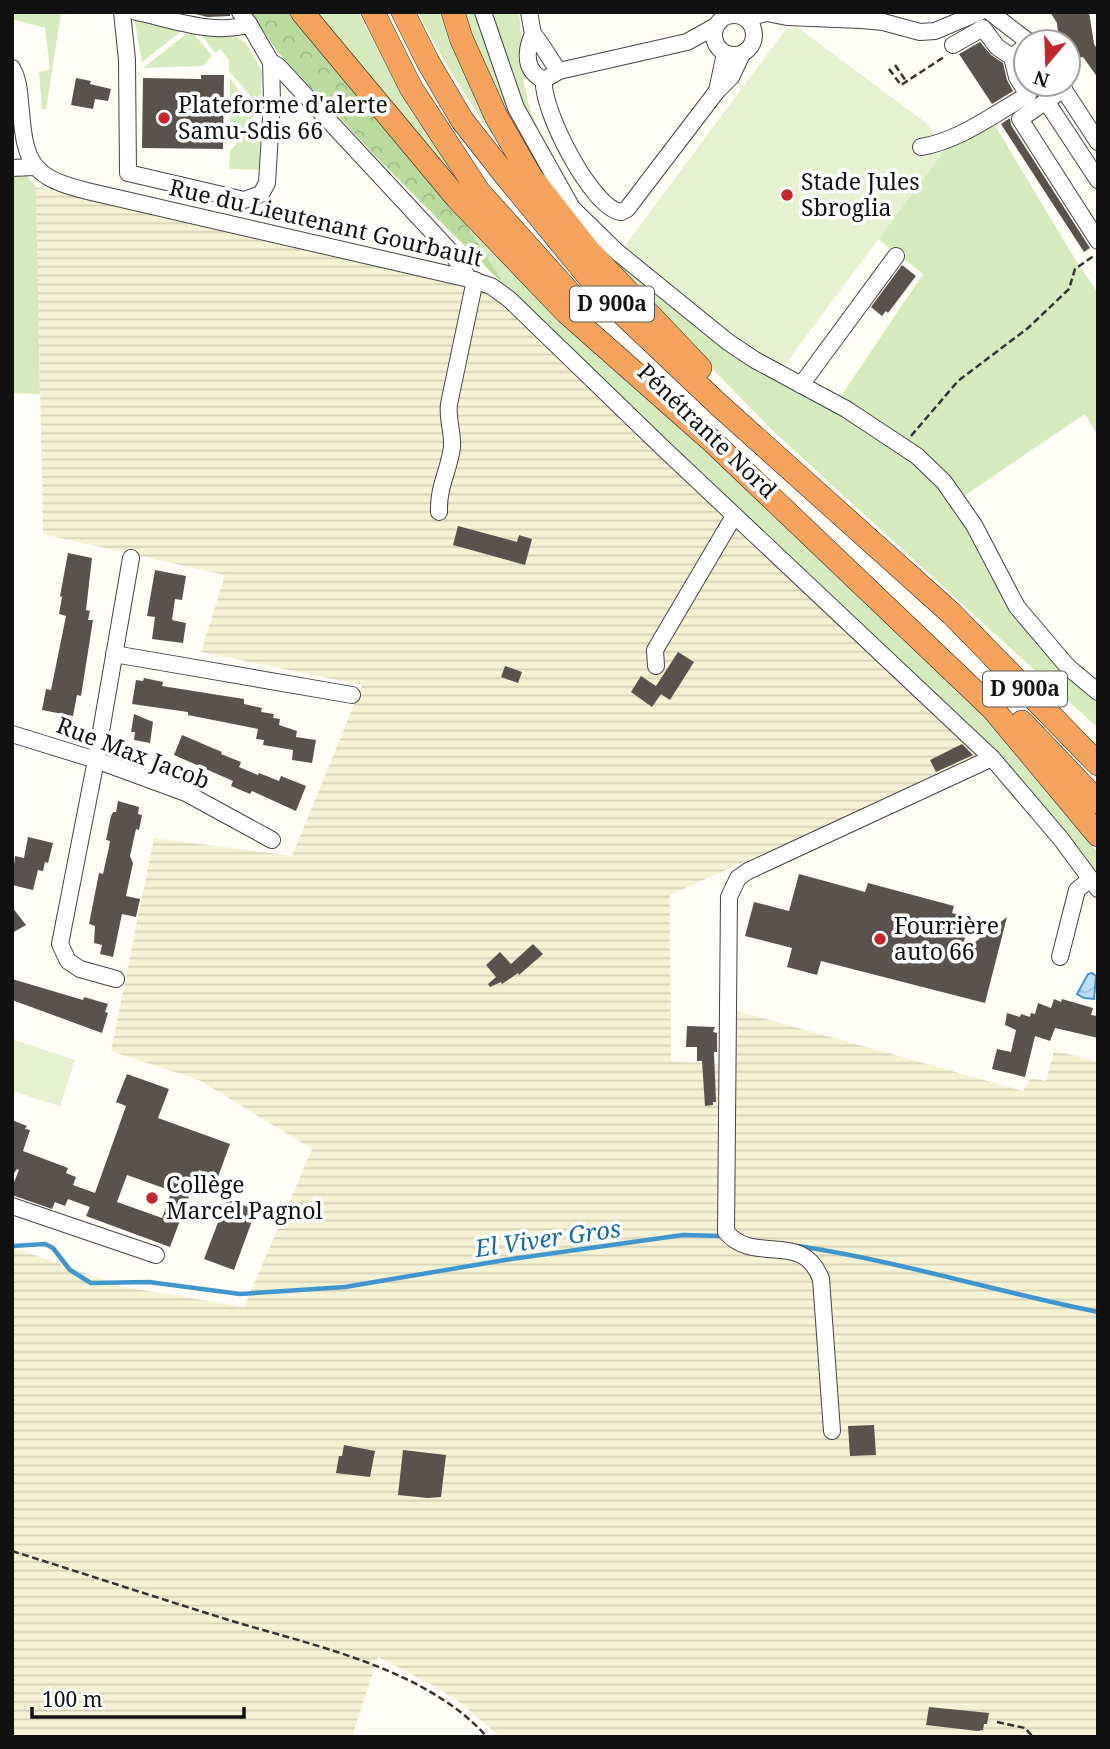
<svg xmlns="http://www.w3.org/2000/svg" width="1110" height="1749" font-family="'Noto Serif',serif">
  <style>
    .farmland { fill: url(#farmland-rules) }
    .grass { fill: #d5ebbd }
    .forest { fill: url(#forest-crowns) }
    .pitch { fill: #e6f2cf }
    .water { fill: url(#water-waves); stroke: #3f96cf; stroke-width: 2 }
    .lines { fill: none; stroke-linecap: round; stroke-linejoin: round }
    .stream { stroke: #3f96cf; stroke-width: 4.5 }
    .building { fill: #5a524d; fill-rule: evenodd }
    .minor-casing { stroke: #444; stroke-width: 18 }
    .highway-casing { stroke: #222; stroke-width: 24 }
    .path { stroke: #333; stroke-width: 2.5; stroke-dasharray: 7 3.5; stroke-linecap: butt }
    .minor { stroke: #fff; stroke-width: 16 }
    .highway { stroke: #f5a25d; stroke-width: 23 }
    .poi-dot { fill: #c4262e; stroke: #fff; stroke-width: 2.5 }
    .labels { text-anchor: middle; stroke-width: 7; stroke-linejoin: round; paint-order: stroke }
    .shield { fill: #fff; stroke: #585858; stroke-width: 2 }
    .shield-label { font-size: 21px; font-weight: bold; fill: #111 }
    .poi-label { font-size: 23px; fill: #111; stroke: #fff; text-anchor: start }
    .street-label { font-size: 23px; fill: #111; stroke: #fff }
    .water-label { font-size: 24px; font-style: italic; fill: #1768a6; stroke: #fff }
  </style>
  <defs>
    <pattern id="farmland-rules" width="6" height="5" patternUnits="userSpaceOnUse" patternTransform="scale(1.75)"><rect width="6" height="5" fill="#f6f3d4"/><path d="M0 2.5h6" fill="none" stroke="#d2cfb5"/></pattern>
    <pattern id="forest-crowns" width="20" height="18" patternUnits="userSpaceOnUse" patternTransform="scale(1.75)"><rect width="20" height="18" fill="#b9dc9c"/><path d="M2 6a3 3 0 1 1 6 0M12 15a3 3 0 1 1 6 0" fill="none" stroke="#9ebc85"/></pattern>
    <pattern id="water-waves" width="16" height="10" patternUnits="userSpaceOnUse" patternTransform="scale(1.75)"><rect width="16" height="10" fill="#b9e0f7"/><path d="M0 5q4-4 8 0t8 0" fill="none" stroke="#9ebfd3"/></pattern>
  </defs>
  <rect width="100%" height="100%" fill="#fffdf5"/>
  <path class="farmland" d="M36,187L482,291L498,298L922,699L979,757L670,895L671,1061L732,1065L734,1010L1023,1091L1031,1078L1046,1081L1054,1051L1098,1061V1737H500L462,1704L438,1688L378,1657L352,1737H12V1247L125,1287L244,1307L312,1149L199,1080L111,1051L154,838L292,856L362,685L201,652L225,575L43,534Z"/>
  <g class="grass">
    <path d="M12,12L61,13L46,110L42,109L39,72L50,69L45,28L12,19Z"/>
    <path d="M312,12H358L409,108L461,181L514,250Z"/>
    <path d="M417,12H446L497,131L490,133L446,64Z"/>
    <path d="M463,12H476L510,111L612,256L913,461L939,487L1089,692L1098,701V728L773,431L610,264L535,169L495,96Z"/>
    <path d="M489,12H519L522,43L532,78L523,79L529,106L538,128L521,106Z"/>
    <path d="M134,17L187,27L142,62Z"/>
    <path d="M197,29L236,37L245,42L262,71L261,94L255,101L229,71V60L220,49L215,53Z"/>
    <path d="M191,30L212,56L203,66L143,68Z"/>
    <path d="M230,78L253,111L230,110Z"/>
    <path d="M230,114L254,116L230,144Z"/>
    <path d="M259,119L260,170L229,169L230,151Z"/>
    <path d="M993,122L1075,259L1098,293V436L1085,414L961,498L839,399L923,274L878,239L944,151Z"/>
    <path d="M12,173L25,174L36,187L40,394L12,393Z"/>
    <path d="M457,211L986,717L1098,853V875L1068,834L998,753L507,288Z"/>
  </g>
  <path class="forest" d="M251,12H291L457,211L507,288L380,161L276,50Z"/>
  <g class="pitch">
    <path d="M797,27L925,122L937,137L944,151L781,370L621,251L786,29Z"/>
    <path d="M12,1039L75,1060L60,1106L12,1091Z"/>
  </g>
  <path class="water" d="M1092,973L1096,976L1094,999L1084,998L1077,994L1088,974Z"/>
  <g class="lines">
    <g class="stream">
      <path d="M12,1246L45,1244L53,1248L70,1270L91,1283L149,1282L240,1294L345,1287L505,1260L683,1235L723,1236"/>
      <path d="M798,1246C899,1261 997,1292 1098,1312"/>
    </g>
  </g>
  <g class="building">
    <path d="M187,12H230V16L208,17Z"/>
    <path d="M1050,12H1089L1094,44L1098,50V78L1083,57L1068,59V42H1059L1057,23Z"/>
    <path d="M980,42L991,55L1003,63L1007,80L1013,91L992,104L959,54Z"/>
    <path d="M201,75H224L223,149L142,148L143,78L201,79Z"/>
    <path d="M76,78L91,81L90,84L111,89L108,101L95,99L93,109L71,105Z"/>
    <path d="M1010,118L1011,125L1090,248L1084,252L1001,124Z"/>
    <path d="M902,265L916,276L888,313L886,311L882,316L871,307Z"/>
    <path d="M458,526L517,542L519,535L532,539L525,565L453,545Z"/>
    <path d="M68,553L92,558L86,610L90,611L88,620H93L81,696L77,695L73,716L42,710L46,689L51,690L66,616L59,614L62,597L60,596Z"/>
    <path d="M155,570L186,576L182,600L175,599L172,620L186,623L183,643L152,639L155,617L147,616Z"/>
    <path d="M678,652L694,662L670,700L661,694L652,707L631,692L641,676L656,686Z"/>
    <path d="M505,666L522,672L518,683L501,677Z"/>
    <path d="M144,678L163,682L162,686L244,699V704L262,708L261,712L274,714L273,718L280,719L279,725L297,731L296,737L316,740L312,763L292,760L293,750L263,745L264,740L256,739L258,729L188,715V712L132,704L136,680L143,681Z"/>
    <path d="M134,714L153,722L150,743L134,740L135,732H131Z"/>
    <path d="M182,735L222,752L221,754L241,762L239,767L258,775L259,773L279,781L281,776L306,786L296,811L252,791L250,794L231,786L233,781L174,755Z"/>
    <path d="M962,744L973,755L936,772L930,760Z"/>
    <path d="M118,801L139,807L138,814L142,815L139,830L136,829L130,856L133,863L126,896L140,899L136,917L122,914L113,957L100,954L102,945L94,943L95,926L89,924L99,873L103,874L109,847L110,841L106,840L111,816L113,812H116Z"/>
    <path d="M28,837L53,843L48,863L45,862L43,871L38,870L33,890L12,885L15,856L24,858Z"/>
    <path d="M799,874L865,892L868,883L954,906L952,913L970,918L961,953L1007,917L985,1003L821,961L817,975L787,967L792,948L745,936L754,902L789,911Z"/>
    <path d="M12,907L26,925L12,933Z"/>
    <path d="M533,944L543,954L519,975L518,973L502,984L501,982L490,987L488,984L496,977L486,965L500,952L511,964Z"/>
    <path d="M12,979L83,1000L84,997L108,1004L105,1012L108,1013L102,1033L12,1000Z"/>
    <path d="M1054,999L1061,1002L1062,999L1093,1008L1091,1015L1098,1016V1038L1055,1028L1050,1041L1035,1036L1025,1077L992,1069L997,1049L1011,1052L1016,1030L1005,1025L1007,1013L1020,1017L1021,1014L1030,1017L1031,1013L1035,1014L1038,1003L1051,1008Z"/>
    <path d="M687,1026L715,1027L713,1032L717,1033V1052H714L716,1102H713V1105L705,1106L702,1061H697V1047H686Z"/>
    <path d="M127,1074L169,1089L158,1118L230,1144L218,1177L199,1170L170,1247L86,1216L90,1207L68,1199L65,1206L55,1202L52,1209L12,1195V1187L19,1170L17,1169L12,1176V1120L27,1126L25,1129L30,1130L23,1151L68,1168L66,1173L76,1177L73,1185L95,1193L126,1106L116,1102ZM127,1175L172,1191L162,1218L117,1202Z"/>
    <path d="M227,1199L256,1210L234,1270L204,1259Z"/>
    <path d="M874,1425L876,1455L850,1456L848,1426Z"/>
    <path d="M344,1445L375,1451L370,1477L336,1473L339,1456H342Z"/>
    <path d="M403,1450L446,1455L441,1497L428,1498L398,1495Z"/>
    <path d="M929,1707L989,1713L987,1724H984L983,1730L978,1731L926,1725Z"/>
  </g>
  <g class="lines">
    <g class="minor-casing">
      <g id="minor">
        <path d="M122,12L127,60L128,173L244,200L261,194L267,183L272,101L271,62L249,24"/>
        <path d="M136,12C172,19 214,36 249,24L240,12"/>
        <path d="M483,12L516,108L572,208L616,251L728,342L755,360L846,409L917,456L944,482L974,525L1017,607L1068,667L1098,692"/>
        <path d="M529,12L533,34"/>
        <path d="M990,12L1029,42"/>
        <circle cx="734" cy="35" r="20"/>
        <path d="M745,18L767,13L787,17L861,20L883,22L920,32L935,31L980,12"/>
        <path d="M716,26L687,42L559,71L544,80C541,109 592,209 621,212L627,209L717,91"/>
        <path d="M953,45L983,28L997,47L1012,57L1026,46"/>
        <path d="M725,53L717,91L731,77L742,54"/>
        <path d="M271,62L278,66L451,252L469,279"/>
        <path d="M12,68C20,82 19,96 21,111C25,165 34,178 87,191L469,279L491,286L509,299L663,448L992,758L1061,839L1098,889"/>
        <path d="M544,80C524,71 525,52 533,34C544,46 549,59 559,71"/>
        <path d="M1060,84L1098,142"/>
        <path d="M1064,89L1020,119L1098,241"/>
        <path d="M1046,101L1098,180"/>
        <path d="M921,147C959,141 994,114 1028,95L1017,77L1012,57"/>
        <path d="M12,168L34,167"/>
        <path d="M801,385L896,256"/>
        <path d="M439,512C438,486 449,471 452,447C453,432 447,419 449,404L475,280"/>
        <path d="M114,654L352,695"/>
        <path d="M656,666L655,650L734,516"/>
        <path d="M12,734L96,760L186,793L272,840"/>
        <path d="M1060,957L1077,890L1090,879"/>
        <path d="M116,979L80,969L68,961L60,944L96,760L131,558"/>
        <path d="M12,1206L156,1255"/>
        <path d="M832,1431L821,1279C802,1229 755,1266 726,1232L729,897L738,878L748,871L992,758"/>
      </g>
    </g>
    <g class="highway-casing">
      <g id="highway">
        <path d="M302,12L457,198L566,312L713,442L993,709L1098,835"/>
        <path d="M373,12L411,88L479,192L576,300"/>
        <path d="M403,12L428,62L462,120L506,176L607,299L719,405L952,614L1098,764"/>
        <path d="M453,12L461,38L496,116L531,177L588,250L700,368"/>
        <path d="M1022,722L1098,802"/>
      </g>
    </g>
    <g class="path">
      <path d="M895,65L906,81"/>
      <path d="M889,69L901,85L944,57"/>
      <path d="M911,436L958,381L1028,328L1069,289L1075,269L1095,255"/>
      <path d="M12,1551C85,1574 158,1598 232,1621C315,1646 427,1669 487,1737"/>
      <path d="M997,1722L1025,1728L1033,1737"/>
    </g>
    <use href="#minor" class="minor"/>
    <use href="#highway" class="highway"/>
  </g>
  <g class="poi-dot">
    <circle cx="164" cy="118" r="7"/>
    <circle cx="787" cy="195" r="7"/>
    <circle cx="880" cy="939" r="7"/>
    <circle cx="152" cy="1198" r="7"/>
  </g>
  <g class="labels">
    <g class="shield">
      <rect x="570" y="286.5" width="84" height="35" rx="5"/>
      <rect x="983" y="671.5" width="84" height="35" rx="5"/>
    </g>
    <g class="shield-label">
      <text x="612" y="311">D 900a</text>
      <text x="1025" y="696">D 900a</text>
    </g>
    <g class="poi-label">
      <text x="178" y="113">Plateforme d'alerte<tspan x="178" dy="26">Samu-Sdis 66</tspan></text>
      <text x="801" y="190">Stade Jules<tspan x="801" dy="26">Sbroglia</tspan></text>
      <text x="894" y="934">Fourrière<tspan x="894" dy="26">auto 66</tspan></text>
      <text x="166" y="1193">Collège<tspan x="166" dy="26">Marcel Pagnol</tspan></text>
    </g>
    <g class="street-label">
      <text transform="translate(326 223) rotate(13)" y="8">Rue du Lieutenant Gourbault</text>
      <text transform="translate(707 431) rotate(44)" y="8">Pénétrante Nord</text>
      <text transform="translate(133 753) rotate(21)" y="8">Rue Max Jacob</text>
    </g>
    <g class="water-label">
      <text transform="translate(548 1239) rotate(-8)" y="8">El Viver Gros</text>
    </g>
  </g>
  <rect width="1110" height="1749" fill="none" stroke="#111111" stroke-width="28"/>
  <g transform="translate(1047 63) rotate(199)"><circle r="33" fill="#ffffff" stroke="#a0a0a0" stroke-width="2"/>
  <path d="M0-5L12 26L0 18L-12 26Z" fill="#c4262e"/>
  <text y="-10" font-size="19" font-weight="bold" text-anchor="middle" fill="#111111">N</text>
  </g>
  <path d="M32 1707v10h212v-10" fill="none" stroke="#111111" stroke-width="3.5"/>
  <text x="42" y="1707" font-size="21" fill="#111111" stroke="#ffffff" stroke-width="5" paint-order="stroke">100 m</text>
</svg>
